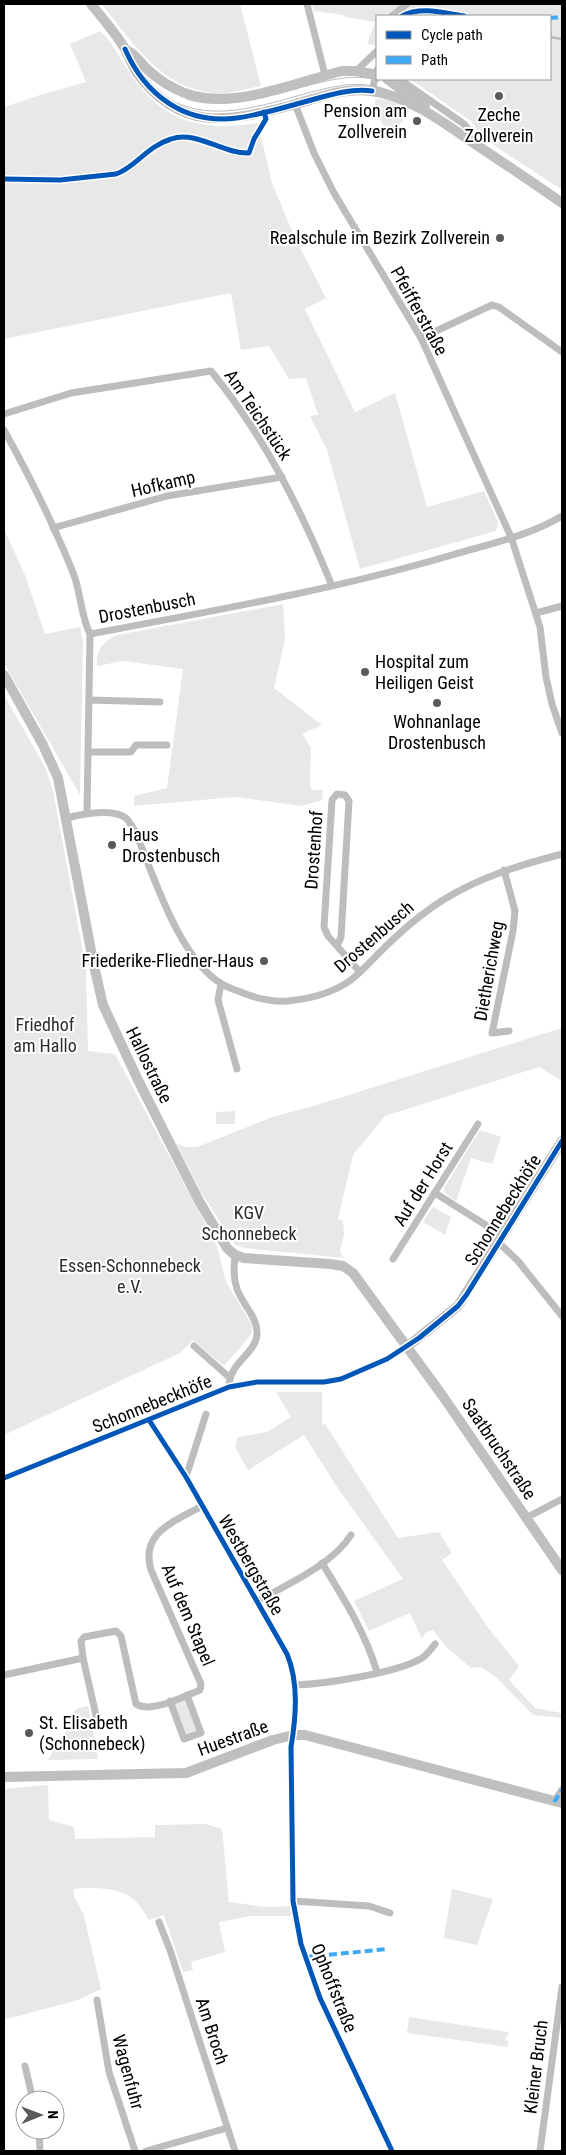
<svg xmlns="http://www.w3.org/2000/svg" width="566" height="2155" font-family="'Roboto Condensed',sans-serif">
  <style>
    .green { fill: #e8e8e8 }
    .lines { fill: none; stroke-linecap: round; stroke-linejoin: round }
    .stream { stroke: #bababa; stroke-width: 2.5 }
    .street { stroke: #bdbdbd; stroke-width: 7 }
    .secondary { stroke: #bfbfbf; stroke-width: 10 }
    .tram { stroke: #bdbdbd; stroke-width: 1 }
    .quiet { stroke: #3fa9f5; stroke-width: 4; stroke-dasharray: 8 4; stroke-linecap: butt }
    .cycleway-casing { stroke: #fff; stroke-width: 8 }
    .cycleway { stroke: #0057b8; stroke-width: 5 }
    .poi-dot { fill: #595959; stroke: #fff; stroke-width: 2 }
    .labels { text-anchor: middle; stroke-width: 4; stroke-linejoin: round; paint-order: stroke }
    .poi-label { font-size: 18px; fill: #000; stroke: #fff; text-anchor: end }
    .street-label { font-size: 18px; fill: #000; stroke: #fff }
    .park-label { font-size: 18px; fill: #2c2c2c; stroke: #fff }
  </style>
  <rect width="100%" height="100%" fill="#fff"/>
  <g class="green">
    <path d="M102,4H240L261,86C246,89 231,94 216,93C162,90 132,42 102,4Z"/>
    <path d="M312,4H562V190L483,138L471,121L410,79H550V16H377V46L367,44L375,22L346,17L344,15L314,11Z"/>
    <path d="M100,31C111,41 119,56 127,68C157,120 201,133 258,123L272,183L295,238L326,298L305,309L355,412L395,393L427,507L484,491L498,522L496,531L360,569L327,450L310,416L318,415L306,378L289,379L269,346L241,350L231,293L4,339V107L40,95L86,82L70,44Z"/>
    <path d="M375,99L388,100L410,109L390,139L375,109Z"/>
    <path d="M4,529L25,575L45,634L80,627L83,643L80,795L4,663Z"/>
    <path d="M283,604L285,639L274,688L322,725L302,734L311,748L310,786L312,790H323L322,800L302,806L235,797L134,806V796L167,788L183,669L123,661L97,666C95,651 103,641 117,635Z"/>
    <path d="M4,695L45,767L53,791L86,968L88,1051L115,1054L217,1246L226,1282L252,1325L251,1335L224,1366L193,1340L180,1353L4,1435Z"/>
    <path d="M562,1028V1081L539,1067L385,1116L353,1155L338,1219L343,1220L344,1234L340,1252L344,1258L244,1248L235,1245L201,1192L176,1143L185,1147H197L272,1117L317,1105Z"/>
    <path d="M235,1111V1124H216V1112Z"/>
    <path d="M480,1130L501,1137L492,1164L471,1158L456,1201L445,1193L444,1188Z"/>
    <path d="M433,1207L451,1217L445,1235L423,1222Z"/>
    <path d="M276,1392H322V1425L325,1424L398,1538L439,1532L452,1553L442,1560L489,1629L519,1666L509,1680L535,1708L562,1713V1718L533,1715L496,1677L481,1667L471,1668L447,1648L433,1630L425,1633L422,1639L410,1613L369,1631L354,1601L403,1579L337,1487L304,1435L248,1470L235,1447L238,1437L267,1432L291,1417Z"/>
    <path d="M186,1698L199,1732L185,1737L172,1702Z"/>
    <path d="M88,1706L98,1759L48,1760L56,1746L55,1741L66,1739L65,1727L76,1709Z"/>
    <path d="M48,1785L49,1820L74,1827L75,1839L155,1837V1825L205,1824L222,1829L229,1902L266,1907L290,1906L291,1916H251L219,1922L225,1952L191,1962L193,1970L183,1972L164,1915L149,1920C144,1912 139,1904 132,1898C117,1887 91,1887 74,1889V1896L84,1916L101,1989L78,2000L11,2018H4V1789Z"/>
    <path d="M452,1889L493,1899L477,1945L444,1938Z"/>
    <path d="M409,2017L508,2032V2037L506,2036L505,2040L508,2041V2047L407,2033Z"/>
  </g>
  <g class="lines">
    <path class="stream" d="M550,37L562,39"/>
    <g class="street">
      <path d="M307,4L325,75"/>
      <path d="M392,16L407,4"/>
      <path d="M356,71L377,51"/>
      <path d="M399,79L464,124L480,144"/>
      <path d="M372,91L377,70"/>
      <path d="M295,104L314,153L334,193L421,338L511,537L540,627L546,677L552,704L562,733"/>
      <path d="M421,338L492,305L499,307L562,352"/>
      <path d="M4,414L71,393L211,371C264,436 301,509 332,586"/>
      <path d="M4,430C30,477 54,525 74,575C81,595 81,616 90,634L87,813"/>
      <path d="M53,528L167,496L282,477"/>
      <path d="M536,613L562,606"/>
      <path d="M90,634C212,611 333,590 452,555C489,544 529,536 562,516"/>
      <path d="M89,700L160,702"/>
      <path d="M88,752H131L136,745H167"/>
      <path d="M67,818C82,814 112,808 126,818C130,822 132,827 135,831C154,876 179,959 222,984C228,988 236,990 243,993C258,999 271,1002 287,1001C309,999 333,993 351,980C361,972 370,962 379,953C398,934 419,915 443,900C480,877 520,865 562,854"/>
      <path d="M504,870L515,911L513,931L492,1033L509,1031"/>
      <path d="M337,946L341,937L349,801L345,795L337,794L332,800L324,927L328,936L360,972"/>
      <path d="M221,984L218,1000L237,1069"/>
      <path d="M435,1193L503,1236"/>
      <path d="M499,1243L518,1261L562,1316"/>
      <path d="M393,1259L478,1124"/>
      <path d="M194,1346L229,1377"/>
      <path d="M229,1387C229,1362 256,1354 257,1334C258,1317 242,1304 237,1289C233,1277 234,1267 235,1255"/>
      <path d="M149,1420L186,1477L287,1654C299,1683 296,1717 291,1747L293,1901L301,1944L320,1998L392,2151"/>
      <path d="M186,1477L206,1414"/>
      <path d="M4,1478L229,1387L257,1382H324L341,1379L387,1359L408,1346"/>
      <path d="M526,1518L562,1499"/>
      <path d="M322,1563C344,1599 365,1632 377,1672"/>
      <path d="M256,1602C286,1585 332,1565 351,1535"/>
      <path d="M83,1658L98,1724"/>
      <path d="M4,1675L83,1658L81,1641L84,1637L116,1631L121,1636L136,1704C151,1714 185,1696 200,1690L201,1684L151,1570C140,1532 174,1522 202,1506"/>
      <path d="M295,1685C324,1684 398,1673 422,1658C427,1655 431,1649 435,1644"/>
      <path d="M170,1701L184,1739L201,1733L187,1695"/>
      <path d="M554,1802L562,1790"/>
      <path d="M293,1901L369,1906L390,1913"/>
      <path d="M159,1922L170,1950L235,2151"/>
      <path d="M97,2000L109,2072L135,2151"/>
      <path d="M25,2066L33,2100"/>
      <path d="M39,2130L40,2151"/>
      <path d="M146,2151L227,2128"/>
      <path d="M540,2151L562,1987"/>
    </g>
    <g class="secondary">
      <path d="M91,4C102,18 116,33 125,49C129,57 132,65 137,73C181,132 226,122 289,106C315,99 344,87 371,91C411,96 448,126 481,148C508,166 535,184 562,203"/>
      <path d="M128,51C135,54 139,61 145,67C153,75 162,82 172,87C222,116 289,84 342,71H356L377,75"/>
      <path d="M387,79L425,107"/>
      <path d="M4,675L43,745L58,778L94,966L103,1005L138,1080L199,1201L227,1248L235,1255L244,1258L330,1264L343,1266L353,1273L442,1395L562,1570"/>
      <path d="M408,1346L458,1306L562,1141"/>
      <path d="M4,1777L186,1773L273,1740L293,1735H305L562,1803"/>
    </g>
    <g class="tram">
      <path d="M87,4C108,29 124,58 147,82C191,126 244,111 297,96C323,89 351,80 379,87C398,92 417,109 434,120C477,149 519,178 562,208"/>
      <path d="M186,99C231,113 278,91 322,82C341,78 360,74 379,81"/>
    </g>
    <g class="quiet">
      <path d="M550,18L562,17"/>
      <path d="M554,1802L562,1790"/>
      <path d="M305,1957L388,1949"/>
    </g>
    <g class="cycleway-casing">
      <g id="cycleway">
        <path d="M402,16C421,6 444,13 464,16"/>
        <path d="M125,49C145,95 185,125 237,118C259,115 282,108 304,102C326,96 349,88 372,91"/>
        <path d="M4,179L60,180L116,174C136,167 146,147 171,139C196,130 223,154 249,153L254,139L266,119L264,112"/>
        <path d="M149,1420L186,1477L287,1654C299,1683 296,1717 291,1747L293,1901L301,1944L320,1998L392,2151"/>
        <path d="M4,1478L229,1387L257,1382H324L341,1379L387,1359L419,1338L458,1306L467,1294L562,1141"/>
      </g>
    </g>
    <use href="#cycleway" class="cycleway"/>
  </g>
  <g class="poi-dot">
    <circle cx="499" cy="96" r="5"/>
    <circle cx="417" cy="121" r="5"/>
    <circle cx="500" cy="238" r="5"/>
    <circle cx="365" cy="672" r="5"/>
    <circle cx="437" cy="703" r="5"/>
    <circle cx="112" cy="845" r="5"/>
    <circle cx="264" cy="961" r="5"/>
    <circle cx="29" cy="1733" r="5"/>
  </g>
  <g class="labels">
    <g class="poi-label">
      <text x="407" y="117">Pension am<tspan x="407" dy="21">Zollverein</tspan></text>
      <text x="499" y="121" text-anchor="middle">Zeche<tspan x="499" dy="21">Zollverein</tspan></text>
      <text x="490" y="244">Realschule im Bezirk Zollverein</text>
      <text x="375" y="668" text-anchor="start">Hospital zum<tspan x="375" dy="21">Heiligen Geist</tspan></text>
      <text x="437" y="728" text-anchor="middle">Wohnanlage<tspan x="437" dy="21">Drostenbusch</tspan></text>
      <text x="122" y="841" text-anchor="start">Haus<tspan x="122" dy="21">Drostenbusch</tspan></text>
      <text x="254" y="967">Friederike-Fliedner-Haus</text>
      <text x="39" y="1729" text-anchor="start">St. Elisabeth<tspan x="39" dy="21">(Schonnebeck)</tspan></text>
    </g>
    <g class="street-label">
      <text transform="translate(419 311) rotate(61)" y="6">Pfeifferstraße</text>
      <text transform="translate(258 415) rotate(56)" y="6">Am Teichstück</text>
      <text transform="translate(163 484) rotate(-13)" y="6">Hofkamp</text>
      <text transform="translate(147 608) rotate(-11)" y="6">Drostenbusch</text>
      <text transform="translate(314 850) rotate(-86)" y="6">Drostenhof</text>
      <text transform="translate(374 937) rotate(-41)" y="6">Drostenbusch</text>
      <text transform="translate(489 971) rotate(-80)" y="6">Dietherichweg</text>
      <text transform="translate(149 1065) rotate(64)" y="6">Hallostraße</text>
      <text transform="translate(423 1184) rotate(-58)" y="6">Auf der Horst</text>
      <text transform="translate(503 1210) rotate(-58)" y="6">Schonnebeckhöfe</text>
      <text transform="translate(152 1404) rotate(-22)" y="6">Schonnebeckhöfe</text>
      <text transform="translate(499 1449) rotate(56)" y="6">Saatbruchstraße</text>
      <text transform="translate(251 1565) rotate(60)" y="6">Westbergstraße</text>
      <text transform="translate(188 1615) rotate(67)" y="6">Auf dem Stapel</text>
      <text transform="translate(233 1738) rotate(-20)" y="6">Huestraße</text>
      <text transform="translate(334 1988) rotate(68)" y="6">Ophoffstraße</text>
      <text transform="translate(212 2031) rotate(72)" y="6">Am Broch</text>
      <text transform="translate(536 2067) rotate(-83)" y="6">Kleiner Bruch</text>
      <text transform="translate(128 2072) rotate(75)" y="6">Wagenfuhr</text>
    </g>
    <g class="park-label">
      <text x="45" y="1031">Friedhof<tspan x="45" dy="21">am Hallo</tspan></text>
      <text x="249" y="1219">KGV<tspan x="249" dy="21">Schonnebeck</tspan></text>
      <text x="130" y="1272">Essen-Schonnebeck<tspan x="130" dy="21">e.V.</tspan></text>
    </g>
  </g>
  <rect width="566" height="2155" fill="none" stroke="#000000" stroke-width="10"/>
  <rect x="376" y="15" width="175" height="65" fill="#ffffff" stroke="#999999"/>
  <rect x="386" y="31" width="25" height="8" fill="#0057b8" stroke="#999999"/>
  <text x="421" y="40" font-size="15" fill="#000000">Cycle path</text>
  <rect x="386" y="56" width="25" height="8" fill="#3fa9f5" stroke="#999999"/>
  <text x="421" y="65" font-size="15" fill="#000000">Path</text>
  <g transform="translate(40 2115) rotate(89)"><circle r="24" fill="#ffffff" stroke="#999999"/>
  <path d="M0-4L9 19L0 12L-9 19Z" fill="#595959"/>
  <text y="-8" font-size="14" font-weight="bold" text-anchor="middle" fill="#000000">N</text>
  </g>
</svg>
